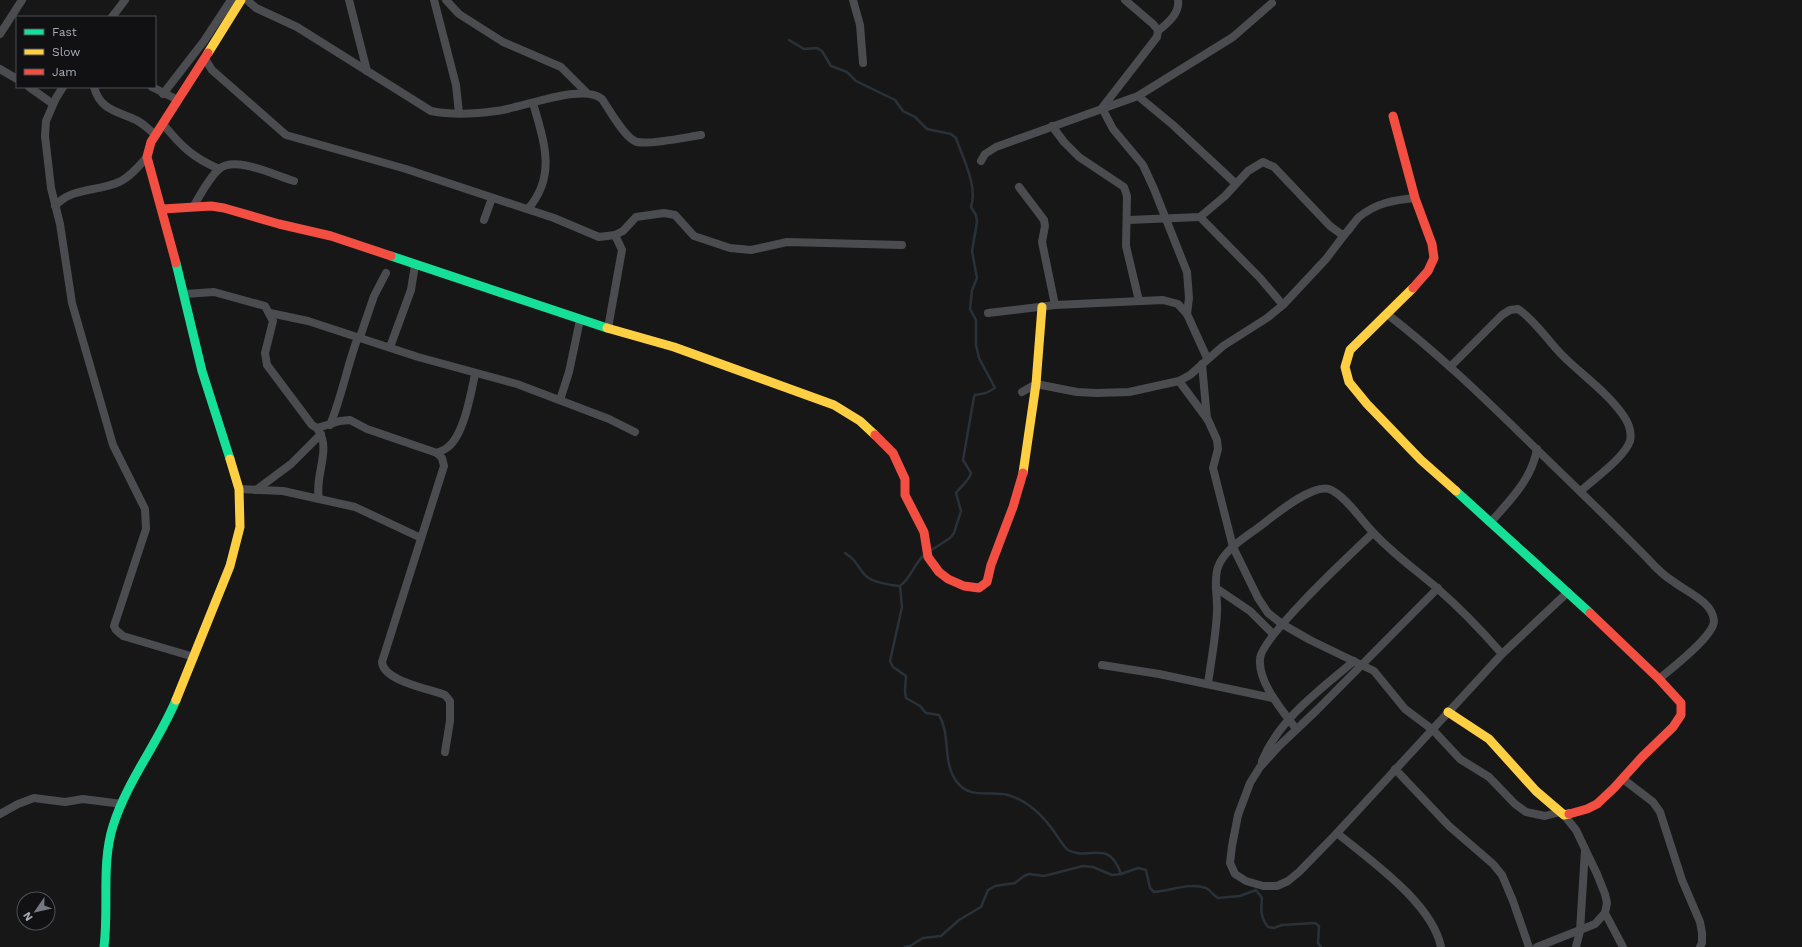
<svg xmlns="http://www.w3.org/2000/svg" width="1802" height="947" font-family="'Work Sans',sans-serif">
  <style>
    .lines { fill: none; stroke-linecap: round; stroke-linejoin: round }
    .stream { stroke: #2a3239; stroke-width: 2.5 }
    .street { stroke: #4b4c50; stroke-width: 8 }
    .fast { stroke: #16e098; stroke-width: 9 }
    .slow { stroke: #ffcf43; stroke-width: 9 }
    .jam { stroke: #f24e42; stroke-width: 9 }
  </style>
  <rect width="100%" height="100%" fill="#171717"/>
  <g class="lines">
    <g class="stream">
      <path d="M789,40L804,49L817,48L822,51L831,66L847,72L856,81L895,100L903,111L915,117L927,129L951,134L956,138C963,159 978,186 971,207L976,215L977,222L972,251L977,278L972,290L970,309L976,320V345L979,358L995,388L986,393L975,395L974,397L963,460L971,473C969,481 961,486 956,493L961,511L954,533L950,538L930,551"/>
      <path d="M845,553C857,561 856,564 864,574C871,583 890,585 900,586C911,578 914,564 924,555"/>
      <path d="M900,586L902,607L890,661L893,667L906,676L905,691L906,698L920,706L926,713L939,715C951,735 942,763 957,782C970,800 991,790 1008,795C1028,801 1044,817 1055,833C1059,838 1063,846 1068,850C1089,862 1108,837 1121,874"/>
      <path d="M905,947L910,946L923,938L941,936L959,920L981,907L988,890L995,886L1015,883L1024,876L1029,874L1044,876L1083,866L1093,867L1112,875L1121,874L1138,868L1146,870L1150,888L1154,892C1171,891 1189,882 1206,888C1211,890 1213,896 1218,898L1240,896L1256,890L1262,898C1261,909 1260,917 1268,927L1274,928L1282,925L1315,923L1319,926L1318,943L1321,947"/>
    </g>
    <g class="street">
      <path d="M247,0L256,8L297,27L431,111C451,115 475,114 496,111C520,109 583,82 602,99C609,109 625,139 637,142C650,145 687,137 701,135"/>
      <path d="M349,0L367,71"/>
      <path d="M434,0L456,85L459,113"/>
      <path d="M446,0L459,14L503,42L561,67L587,93"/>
      <path d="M853,0L860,25L863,63"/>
      <path d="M1125,0L1153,24L1158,30L1157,37L1102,108L1113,129L1143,165L1154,189L1187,272L1189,298L1187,314"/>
      <path d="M112,17L125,0"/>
      <path d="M1158,31C1168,23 1180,13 1178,0"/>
      <path d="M0,34L22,0"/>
      <path d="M205,59L212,70L286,135L406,169L554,218L599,237L615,235L623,231L636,217L664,213L675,215L694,236L730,248L751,250L787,242L902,245"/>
      <path d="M0,69L17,79"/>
      <path d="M29,87L53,104"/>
      <path d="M63,87L56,98L46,121L45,136L51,188L60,224L72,303L113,445L145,509L146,529L114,626L116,630L123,636L194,657"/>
      <path d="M94,87C100,110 117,111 136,120C143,123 149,130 156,135"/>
      <path d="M152,87L178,100"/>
      <path d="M163,94L204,41L231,0"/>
      <path d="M1138,96L1173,125L1235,183"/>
      <path d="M163,124C182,147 192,157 219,169"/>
      <path d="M1052,126L1064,142L1079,157L1124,187L1127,196L1126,246L1139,301"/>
      <path d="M981,161L985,154L996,147L1138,96L1233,37L1272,3"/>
      <path d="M1019,187L1044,220L1045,226L1042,242L1055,305"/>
      <path d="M55,206C72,187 97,192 119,182C130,177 139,166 147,157"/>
      <path d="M193,207C201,194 208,179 219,169C235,155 276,176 294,181"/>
      <path d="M528,209C557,175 544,142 533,103"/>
      <path d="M1200,217L1260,278L1283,305"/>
      <path d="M484,220L492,198"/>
      <path d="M1128,220L1200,217L1225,196L1248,171L1263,162L1274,167L1330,226L1341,234H1345C1350,229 1354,222 1359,217C1376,203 1394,200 1415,198"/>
      <path d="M185,294L214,292L265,306L273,321L265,353L267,365L312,425L317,428L340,421L350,420L367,429L437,453L442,458L444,466L382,662C383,681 430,689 445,695L450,701V721L445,752"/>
      <path d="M270,313L308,321L418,357L517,384L609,419L635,432"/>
      <path d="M988,313L1055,305L1163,300L1178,304L1187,314L1207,358"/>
      <path d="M1387,314C1435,351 1479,393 1522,435C1564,476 1606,516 1647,558C1655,567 1664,576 1674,582C1687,592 1713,602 1714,621C1714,636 1671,669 1659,679"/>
      <path d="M608,328L622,250L615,235"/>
      <path d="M360,337L374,296L386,273"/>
      <path d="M390,347L411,290L415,265"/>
      <path d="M1202,364L1207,419"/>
      <path d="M1450,367L1502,315L1510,310L1518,309C1536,321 1547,340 1562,355C1582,375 1607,392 1623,415C1628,422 1632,432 1630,441C1624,458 1595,478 1581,491"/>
      <path d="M1179,381L1208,420L1217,440L1218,449L1213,468L1233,547L1258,598L1268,613L1282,624L1310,640L1374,671L1405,709L1433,730L1460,759L1489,777L1515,804L1526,812L1545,816L1560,812"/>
      <path d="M1022,392L1036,384L1077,392L1097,393L1129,392L1179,381L1190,375L1223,346L1267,318L1283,305L1326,259L1345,234"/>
      <path d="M560,400L569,372L580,320"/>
      <path d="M330,425C342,396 347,366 358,337"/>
      <path d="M318,430C332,449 314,476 319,499"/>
      <path d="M437,453C441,451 445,450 448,447C464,435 471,393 475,374"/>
      <path d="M239,489L283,491L355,507L421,538"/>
      <path d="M256,490L291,464L321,434"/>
      <path d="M1491,522C1510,500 1532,479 1537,449"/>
      <path d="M1216,588L1250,611L1273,634"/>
      <path d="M1438,588L1317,710L1279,746L1260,767L1250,783L1238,815L1232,846L1230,863L1235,874L1246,881L1263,886H1277L1288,881L1299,872L1337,833L1502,654L1568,592"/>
      <path d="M1102,665L1159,674L1273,698"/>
      <path d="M1208,684C1211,661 1216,636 1217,612C1218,598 1213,581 1218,567C1225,548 1248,536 1263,524C1276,514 1312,484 1329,489C1343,494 1360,518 1370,529C1390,552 1415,569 1438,589C1461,609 1482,631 1502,654"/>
      <path d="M1296,729C1283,711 1258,683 1260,659C1261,637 1353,552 1373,533"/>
      <path d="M1262,761C1279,719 1321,689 1354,661"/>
      <path d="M1395,769L1449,826L1493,864L1502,875L1513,901L1529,947"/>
      <path d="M1623,779L1653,802L1660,812L1682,880L1700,922L1702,933V943L1700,947"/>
      <path d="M0,814L18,804L34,798L65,802L83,799L122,804"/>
      <path d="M1337,833C1371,861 1432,903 1441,947"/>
      <path d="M1605,913L1623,947"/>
      <path d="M1537,947L1595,924L1605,913L1607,903L1605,894L1597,874L1576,830L1564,815"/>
      <path d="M1576,947L1580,931L1585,850"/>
    </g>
    <g class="fast">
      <path d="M391,256L607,328"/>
      <path d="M176,263L202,371L230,459"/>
      <path d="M1456,491L1590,613"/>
      <path d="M104,947C109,907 101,864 113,826C127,781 158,743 176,700"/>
    </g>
    <g class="slow">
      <path d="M208,53L241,0"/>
      <path d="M1413,288L1350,350L1345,367L1349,382L1367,404L1421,460L1456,491"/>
      <path d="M607,328L674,347L834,405L860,421L875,435"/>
      <path d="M1023,473L1036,384L1042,307"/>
      <path d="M176,700L230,566L240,527L239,489L230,459"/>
      <path d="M1448,712L1489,739L1536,791L1564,815L1569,814"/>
    </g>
    <g class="jam">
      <path d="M1393,116L1415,198L1432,244L1434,258L1428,271L1413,288"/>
      <path d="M163,209L211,206L224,208L279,224L331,236L391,256"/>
      <path d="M176,263L147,157L151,142L208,53"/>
      <path d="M875,435L893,453L905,479V495L924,532L928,557L939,572L948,579L964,586L979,588L987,582L991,565L1013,507L1023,473"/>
      <path d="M1569,814L1587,809L1597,804L1614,788L1642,757L1673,727L1681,715V703L1659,679L1590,613"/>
    </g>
  </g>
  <rect x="16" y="16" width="140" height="72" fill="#111113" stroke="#4d4f55"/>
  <rect x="24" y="29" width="20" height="6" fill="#16e098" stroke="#4d4f55"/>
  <text x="52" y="36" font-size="12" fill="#a8adb8">Fast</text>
  <rect x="24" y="49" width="20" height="6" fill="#ffcf43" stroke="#4d4f55"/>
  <text x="52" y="56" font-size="12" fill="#a8adb8">Slow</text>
  <rect x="24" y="69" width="20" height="6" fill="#f24e42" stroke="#4d4f55"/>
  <text x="52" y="76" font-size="12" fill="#a8adb8">Jam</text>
  <g transform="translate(36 911) rotate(236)"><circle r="19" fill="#111113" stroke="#4d4f55"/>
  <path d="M0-3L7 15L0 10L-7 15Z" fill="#757880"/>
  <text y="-6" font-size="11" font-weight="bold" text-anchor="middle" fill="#a8adb8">N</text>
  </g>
</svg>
